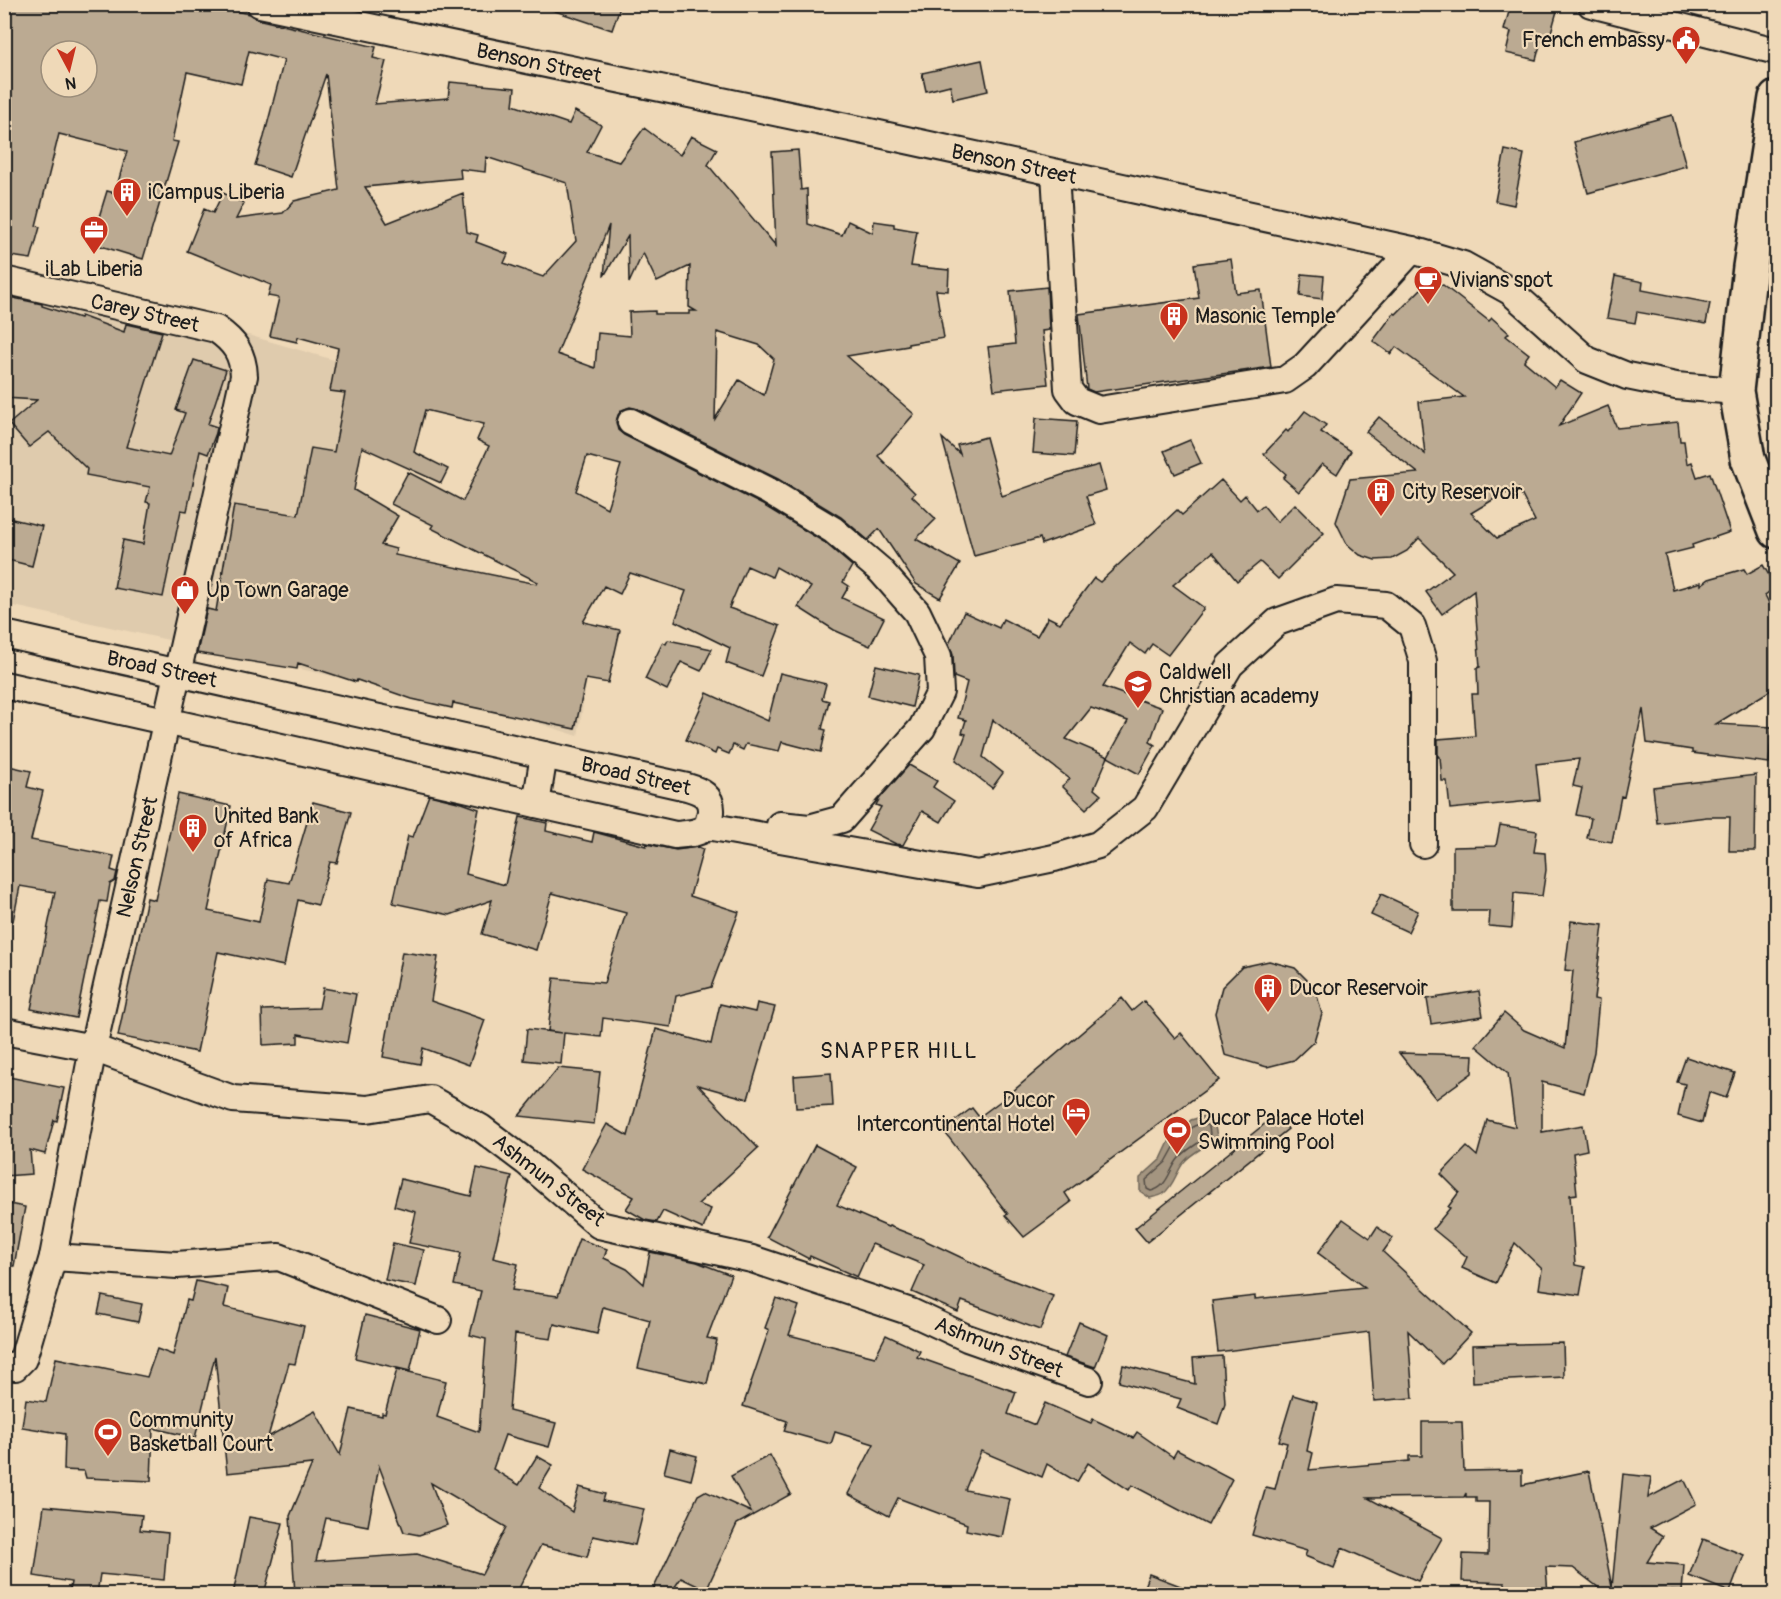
<svg xmlns="http://www.w3.org/2000/svg" width="1781" height="1599" font-family="Pangolin,sans-serif">
  <style>
    .built { fill: #dfcbad }
    .water { fill: #a49580; stroke: #6e6558; stroke-width: 1.5 }
    .lines { fill: none; stroke-linecap: round; stroke-linejoin: round }
    .shore { stroke: #524c44; stroke-width: 1.5 }
    .building { fill: #bbaa92; stroke: #1c1c1c; stroke-width: 1.5; fill-rule: evenodd }
    .minor-casing { stroke: #1c1c1c; stroke-width: 30 }
    .major-casing { stroke: #1c1c1c; stroke-width: 38 }
    .minor { stroke: #efd9b8; stroke-width: 26 }
    .major { stroke: #efd9b8; stroke-width: 33 }
    .labels { text-anchor: middle; stroke-width: 4.5; stroke-linejoin: round; paint-order: stroke }
    .poi-label { font-size: 21px; fill: #1c1c1c; stroke: #efd9b8; text-anchor: start }
    .street-label { font-size: 21px; fill: #1c1c1c; stroke: #efd9b8 }
    .neighbourhood-label { font-size: 22px; letter-spacing: 1.5px; fill: #1c1c1c; stroke: #efd9b8 }
  </style>
  <rect width="100%" height="100%" fill="#efd9b8"/>
  <filter id="ink" filterUnits="userSpaceOnUse"><feTurbulence type="fractalNoise" baseFrequency=".0167" numOctaves="2"/><feDisplacementMap in="SourceGraphic" scale="12" xChannelSelector="R" yChannelSelector="G"/><feConvolveMatrix kernelMatrix="1 2 1 2 8 2 1 2 1" color-interpolation-filters="sRGB"/></filter>
  <g filter="url(#ink)">
    <path class="built" d="M4,264L365,369L340,583L516,666L587,680L578,736L519,717L5,604Z"/>
    <path class="water" d="M1204,1116L1214,1122L1217,1136C1208,1147 1193,1151 1184,1162C1176,1172 1174,1186 1163,1194C1160,1196 1154,1197 1150,1198L1140,1191V1178L1161,1159L1170,1140L1183,1128L1191,1120Z"/>
    <g class="lines">
      <path class="shore" d="M1203,1123L1209,1127L1210,1134L1208,1137C1198,1143 1187,1149 1179,1158C1169,1169 1168,1188 1151,1191L1147,1189L1146,1180L1166,1162L1176,1144L1194,1126Z"/>
    </g>
    <g class="building">
      <path d="M4,4H164L198,11L199,4H204L249,14L257,19L376,47L373,58L386,61L375,104L448,98L450,82L515,88L513,105L569,124L575,111L601,125L587,152L619,162L644,128L680,155L691,136L717,149L708,165L776,246L772,152L798,150L801,190L807,189L808,224L842,235L848,221L873,233L874,221L894,224V227L917,231L911,266L949,270L948,291L936,290L944,338L908,344V346L847,356L914,414L878,456L915,493L912,496L936,519L916,539L960,564L940,598L916,584L879,529L868,540L841,517L778,479L638,409L630,407L622,410L618,415L616,422L618,430L624,435L763,505L824,542L852,566L843,582L849,586L842,598L884,618L870,646L834,630L798,607L811,587L776,567L772,577L747,566L729,608L780,626L761,676L726,663L730,648L675,621L686,591L630,573L620,594L604,586L583,622L620,630L608,683L586,679L575,729L453,703L452,708L412,699L357,680L356,682L298,663L297,669L197,653L207,609L216,611L234,505L298,515L311,448L334,452L345,393L330,391L338,348L298,337L297,342L270,336L279,298L268,296L271,285L187,251L204,209L213,213L223,193L244,203L236,219L283,213L294,201L339,190L326,74L291,177L255,165L264,137L284,60L249,51L241,84L187,72L172,141L178,142L143,259L91,243L107,191L115,193L127,151L59,134L36,226L40,227L31,259L4,255ZM51,51H87V87H51ZM486,157L567,183L576,241L543,277L504,263L508,254L476,242L478,235L467,232L463,193L387,223L365,187L461,178L460,169L485,172ZM609,225L604,276L628,236L629,283L643,253L657,282L690,266L689,307L696,311H689V314H655V311L629,312L630,336L598,333L595,368L557,354ZM717,332L759,345L774,359L764,395L739,380L715,419ZM425,410L484,424L477,440L489,446L463,501L408,472L391,504L433,525L431,528L538,582L537,584L395,555L396,549L381,545L398,516L354,490L362,447L441,483L448,469L414,452ZM587,456L621,465L607,508L576,491Z"/>
      <path d="M546,4H621L612,30L546,8Z"/>
      <path d="M1511,4H1559L1548,43L1541,41L1536,60L1506,53L1511,32L1504,30Z"/>
      <path d="M982,60L988,91L953,99L950,85L926,91L922,73Z"/>
      <path d="M1672,115L1686,166L1588,193L1574,142Z"/>
      <path d="M1505,150L1524,154L1514,205L1495,201Z"/>
      <path d="M1231,259L1236,293L1261,290L1271,367L1094,392L1087,389L1079,314L1199,298L1194,264Z"/>
      <path d="M1302,274L1324,276L1322,299L1300,296Z"/>
      <path d="M1615,276L1643,282L1642,290L1710,303L1706,324L1637,312L1635,323L1607,318Z"/>
      <path d="M1443,285L1489,321L1492,318L1509,333L1506,336L1529,354L1524,361L1555,387L1560,380L1581,393L1559,426L1608,406L1617,428L1678,422L1680,441H1684L1687,464L1692,462L1697,477L1710,473L1730,532L1692,545L1693,548L1665,555L1673,590L1701,582V585L1709,579L1744,569L1747,574L1763,565L1776,587L1765,595L1776,617V687L1716,724L1772,727L1769,763L1692,753V750L1647,743L1643,709L1624,797L1621,796L1612,842L1587,838L1591,818L1576,815L1582,788L1573,786L1579,759L1536,764L1540,800L1450,809L1447,781H1442L1440,757H1438V739L1475,736L1472,694H1478L1477,668L1480,667L1474,591L1442,614L1426,592L1453,572L1419,538L1407,551L1392,559L1375,560L1360,555L1347,544L1336,522L1350,479L1418,473L1366,432L1379,417L1425,454L1419,402L1464,397L1396,347L1391,354L1373,341L1394,313L1396,314L1421,289ZM1518,488L1535,521L1497,538L1471,513L1496,498Z"/>
      <path d="M1047,287L1049,330L1042,331L1048,384L994,390L988,347L1015,344L1010,291Z"/>
      <path d="M4,296L42,304V306L80,318L81,316L124,332L126,324L162,332L126,447L169,456L185,413L176,410L194,360L226,370L208,424L217,427L216,433L208,454L200,451L187,511L181,510L163,597L114,588L123,540L143,544L150,503L146,502L150,487L86,475L87,469L49,432L29,447L9,424L37,400L4,398Z"/>
      <path d="M1305,411L1326,425L1321,432L1351,451L1337,474L1322,464L1299,492L1283,478L1286,474L1264,454L1286,430L1288,432Z"/>
      <path d="M1036,418L1077,421L1074,456L1033,453Z"/>
      <path d="M986,437L1002,496L1062,475L1099,465L1106,490L1086,496L1096,525L1042,544L1040,538L974,556L942,438L960,454L957,445Z"/>
      <path d="M1190,440L1201,463L1175,474L1164,451Z"/>
      <path d="M1221,480L1240,500L1245,495L1257,510L1263,505L1277,522L1295,504L1324,533L1278,579L1260,562L1237,581L1213,552L1173,585L1204,608L1168,655L1152,644L1145,654L1130,643L1103,687L1162,708L1150,742L1155,745L1139,774L1108,757L1094,789L1101,795L1086,809L1062,786L1070,779L993,720L983,757L1003,773L992,788L956,760L966,734L962,733L966,720L958,718L967,682L954,677L953,655L949,644L964,612L999,628L1003,619L1037,636L1048,617L1060,623L1094,578L1100,582L1177,510L1182,515ZM1091,708L1128,721L1108,757L1066,739Z"/>
      <path d="M4,517L42,526L32,566L4,559Z"/>
      <path d="M668,640L712,649L701,671L681,662L667,690L645,679L663,642L666,644Z"/>
      <path d="M876,665L919,675L912,707L868,696Z"/>
      <path d="M780,673L826,684L822,699L829,701L822,729L826,730L821,752L782,742L779,751L746,744L743,750L733,745L729,754L717,749L715,754L686,740L707,693L768,721Z"/>
      <path d="M4,765L31,771L27,787L43,791L31,840L114,856L111,870L117,872L115,881L110,884L107,902L100,901L76,1018L31,1009L55,892L20,886L13,921L4,920Z"/>
      <path d="M909,765L937,781L933,787L954,801L941,822L922,811L903,845L896,844L868,830L881,807L876,805L880,798Z"/>
      <path d="M1756,775L1755,851H1729L1730,817H1707L1657,823L1653,787Z"/>
      <path d="M178,794L231,806L208,911L259,922L268,879L289,883L313,802L351,812L337,863L330,862L318,905L298,900L284,966L218,952L197,1052L118,1036L147,898L155,900Z"/>
      <path d="M429,795L462,803L479,809L466,874L505,885L520,817L547,823L546,831L592,842L594,832L646,846L647,844L676,850L698,847L703,849L690,896L739,912L711,987L676,996L671,1027L603,1018L601,1037L564,1033L561,1064L524,1060L527,1029L562,1033L548,1031L554,978L604,983L626,913L552,893L536,950L482,934L492,900L450,915L393,903L408,836L413,837Z"/>
      <path d="M1500,825L1537,831L1534,852L1545,853L1546,870L1542,896L1514,893L1512,928L1489,926L1490,911H1453V847L1496,846Z"/>
      <path d="M1381,894L1418,911L1408,932L1371,915Z"/>
      <path d="M1571,921L1603,925L1594,999L1599,1000L1594,1052L1584,1093L1542,1082V1132L1583,1125L1587,1150L1573,1153L1577,1194L1570,1195L1575,1265L1585,1267L1580,1295L1539,1289L1542,1269L1515,1243L1496,1283L1462,1268L1467,1257L1433,1229L1450,1208L1448,1207L1459,1192L1441,1174L1467,1147L1477,1156L1487,1120L1515,1127L1508,1073L1476,1046L1504,1013L1524,1030L1565,1048L1573,971L1565,970Z"/>
      <path d="M402,952L438,957L431,1001L485,1020L469,1065L423,1048L420,1064L383,1057Z"/>
      <path d="M1269,961L1295,968L1315,988L1322,1014L1314,1041L1294,1060L1267,1067L1225,1055L1215,1013L1222,987L1242,967Z"/>
      <path d="M323,988L356,994L347,1043L298,1034V1043L263,1045L262,1010L319,1008Z"/>
      <path d="M1479,991L1483,1016L1431,1024L1427,999Z"/>
      <path d="M1122,998L1132,1011L1144,1001L1175,1038L1181,1033L1219,1080L1065,1193L1071,1202L1024,1237L1005,1215L1008,1214L943,1130L972,1108L979,1117L1006,1097Z"/>
      <path d="M757,1003L775,1007L748,1099L698,1085L758,1148L698,1204L711,1209L703,1229L663,1211L657,1222L645,1220L626,1209L634,1197L582,1169L607,1124L628,1136L656,1029L711,1044L720,1004L755,1012Z"/>
      <path d="M1399,1053L1473,1055L1472,1073L1436,1099Z"/>
      <path d="M1686,1057L1735,1073L1726,1098L1709,1092L1702,1123L1678,1116L1685,1084L1677,1082Z"/>
      <path d="M558,1068L600,1072L594,1124L519,1116Z"/>
      <path d="M831,1073L833,1106L796,1108L794,1076Z"/>
      <path d="M4,1076L64,1088L57,1121L54,1120L45,1154L30,1150L32,1174L4,1176Z"/>
      <path d="M1277,1114L1288,1129L1147,1242L1135,1228Z"/>
      <path d="M815,1145L857,1167L837,1205L888,1227L889,1226L920,1238L994,1273L1053,1296L1040,1330L962,1301L958,1312L912,1292L924,1265L872,1244L857,1277L810,1256L809,1259L767,1237Z"/>
      <path d="M477,1168L512,1176L493,1258L518,1264L512,1290L558,1296L579,1239L607,1249L604,1258L627,1269L644,1284L650,1252L697,1262L731,1275L707,1338L717,1340L707,1384L638,1368L650,1320L603,1307L597,1334L554,1324L551,1339L515,1334L509,1411L556,1423L549,1447L505,1435L493,1469L519,1485L537,1456L553,1465L539,1488L572,1512L579,1487L605,1494L603,1501L644,1509L635,1545L593,1536L587,1557L541,1545L516,1594H295L290,1516L312,1464L227,1473L215,1356L195,1438L153,1428L151,1481L86,1478L84,1471L64,1470L65,1434L22,1427L26,1399L46,1402L56,1358L147,1377L157,1349L173,1355L187,1300L191,1301L196,1281L228,1288L224,1307L304,1326L295,1364L289,1363L268,1437L315,1411L340,1455L351,1409L382,1416V1413L385,1414L397,1369L446,1381L437,1417L479,1432L486,1339L470,1335L481,1291L454,1285L461,1253L409,1243L416,1212L394,1206L401,1179L471,1196ZM379,1466L404,1532L419,1535L447,1525L431,1483L506,1527L482,1574L417,1554L316,1561L326,1518L368,1526Z"/>
      <path d="M4,1203L25,1207L14,1266L4,1265Z"/>
      <path d="M1343,1219L1370,1238L1377,1227L1393,1238L1383,1252L1471,1333L1442,1364L1408,1331L1413,1398L1374,1401L1369,1332L1218,1352L1212,1301L1255,1296V1299L1365,1288L1318,1253Z"/>
      <path d="M393,1243L424,1250L416,1286L385,1280Z"/>
      <path d="M102,1296L142,1304L138,1322L98,1314Z"/>
      <path d="M776,1298L799,1306L789,1335L875,1357L886,1335L920,1351L917,1357L1016,1392L1008,1414L1035,1425L1045,1403L1091,1423L1093,1419L1133,1438L1137,1432L1173,1457L1177,1450L1232,1479L1208,1525L1132,1485L1129,1490L1088,1463L1077,1482L1047,1464L1042,1477L981,1451L965,1490L1010,1499L1002,1537L966,1530L967,1524L898,1498L889,1516L848,1494L874,1444L835,1432L831,1444L784,1431L787,1421L743,1406L769,1330L765,1328Z"/>
      <path d="M365,1315L420,1329L410,1371L355,1358Z"/>
      <path d="M1079,1322L1108,1335L1095,1367L1065,1357Z"/>
      <path d="M1563,1343L1564,1377L1473,1382L1472,1345Z"/>
      <path d="M1222,1356L1225,1404L1218,1424L1177,1408L1181,1399L1119,1382L1123,1365L1195,1384L1193,1358Z"/>
      <path d="M1293,1395L1317,1402L1307,1451L1313,1453L1309,1470L1409,1461V1456H1422V1422H1462L1464,1471L1522,1470V1485L1589,1471L1612,1587L1623,1474L1651,1477L1648,1498L1684,1479L1696,1504L1650,1528L1663,1536L1647,1562L1684,1565L1682,1592L1641,1589V1594H1607L1573,1568L1546,1567L1548,1594H1506L1505,1583L1462,1581L1463,1554L1488,1555L1489,1502H1476V1497H1466V1493L1464,1497L1368,1498L1442,1538L1418,1581L1342,1548L1334,1568L1305,1556L1307,1551L1252,1535L1266,1487L1275,1489L1287,1443L1279,1441Z"/>
      <path d="M670,1449L697,1456L691,1480L664,1473Z"/>
      <path d="M770,1455L791,1494L737,1524L706,1590L681,1578L670,1594H651L698,1495L705,1491L751,1512L731,1476Z"/>
      <path d="M44,1506L142,1515L140,1530L168,1533L164,1580L100,1574L97,1594H69L71,1582L34,1576Z"/>
      <path d="M249,1517L283,1523L264,1594H233Z"/>
      <path d="M1703,1539L1744,1555L1730,1592L1689,1576Z"/>
      <path d="M1149,1574L1199,1593V1594H1141Z"/>
    </g>
    <g class="lines">
      <g class="minor-casing">
        <g id="minor">
          <path d="M260,4L865,131L1412,250L1463,265L1510,291L1587,360L1627,376L1676,386L1736,391"/>
          <path d="M1591,4L1776,51"/>
          <path d="M1055,173L1068,389L1077,401L1099,410L1285,380L1305,366L1412,250"/>
          <path d="M4,280L216,329C235,342 243,354 244,376L93,1048L53,1257L23,1359L15,1367L4,1365"/>
          <path d="M631,422L770,492L833,530L880,570L917,612L938,656L940,692L922,728L842,819L809,828L780,825"/>
          <path d="M4,634L687,787C701,791 712,796 711,812C710,816 709,822 707,826C700,834 685,834 675,835L4,685"/>
          <path d="M536,804L544,755"/>
          <path d="M707,826L978,874L1054,858L1098,845L1145,808L1230,665L1277,622L1336,601L1386,605L1412,626L1423,661V844"/>
          <path d="M4,1031L93,1048L233,1099L367,1109L430,1099L481,1128L526,1162L599,1225L752,1259L911,1312L967,1338L1089,1381"/>
          <path d="M53,1257L177,1265L279,1257L438,1320"/>
        </g>
      </g>
      <g class="major-casing">
        <path id="major" d="M1776,98L1750,267L1736,391L1748,459L1776,531"/>
      </g>
      <use href="#minor" class="minor"/>
      <use href="#major" class="major"/>
    </g>
  </g>
  <defs>
    <g id="civic-pin" transform="scale(1.5)"><path d="M0 17L-7.5 6A9.5 9.5 0 1 1 7.5 6Z" fill="#c8321e" stroke="#efd9b8"/><path d="M-.6-6.5H3V-4.5H.6V-3L4-1V1h2V6H-6V1h2V-1L-.6-3ZM-1.2 2.5V6h2.4V2.5Z" fill="#fff"/></g>
    <g id="building-pin" transform="scale(1.5)"><path d="M0 17L-7.5 6A9.5 9.5 0 1 1 7.5 6Z" fill="#c8321e" stroke="#efd9b8"/><path d="M-4-6H4V6H1V3H-1V6H-4ZM-2.5-4.3h1.7v1.8h-1.7ZM.8-4.3h1.7v1.8H.8ZM-2.5-1h1.7V.8h-1.7ZM.8-1h1.7V.8H.8Z" fill="#fff"/></g>
    <g id="office-pin" transform="scale(1.5)"><path d="M0 17L-7.5 6A9.5 9.5 0 1 1 7.5 6Z" fill="#c8321e" stroke="#efd9b8"/><path d="M-6-3h4V-5.5h4V-3h4V5H-6ZM-1-4.5V-3h2v-1.5ZM-6 0V1H6V0Z" fill="#fff"/></g>
    <g id="cafe-pin" transform="scale(1.5)"><path d="M0 17L-7.5 6A9.5 9.5 0 1 1 7.5 6Z" fill="#c8321e" stroke="#efd9b8"/><path d="M-5.5-4.5H6V0H3Q3 3.5 0 3.5H-2.5Q-5.5 3.5-5.5 0ZM3-3.2v2h1.7v-2ZM-6 4.5H4V6H-6Z" fill="#fff"/></g>
    <g id="shop-pin" transform="scale(1.5)"><path d="M0 17L-7.5 6A9.5 9.5 0 1 1 7.5 6Z" fill="#c8321e" stroke="#efd9b8"/><path d="M-5-2.5h2.3a2.7 3.5 0 0 1 5.4 0H5L5.5 6h-11ZM-1.5-2.5h3a1.5 2.3 0 0 0-3 0Z" fill="#fff"/></g>
    <g id="school-pin" transform="scale(1.5)"><path d="M0 17L-7.5 6A9.5 9.5 0 1 1 7.5 6Z" fill="#c8321e" stroke="#efd9b8"/><path d="M0-5L7-2L0 1L-7-2ZM-4 1L0 2.5L4 1V4Q0 6-4 4Z" fill="#fff"/></g>
    <g id="hotel-pin" transform="scale(1.5)"><path d="M0 17L-7.5 6A9.5 9.5 0 1 1 7.5 6Z" fill="#c8321e" stroke="#efd9b8"/><path d="M-6-4.5h1.5V1H6V5H4.5V3h-9V5H-6ZM-4 0a1.8 1.8 0 1 1 3.6 0ZM.5 0V-2.5h3Q6-2.5 6 0Z" fill="#fff"/></g>
    <g id="stadium-pin" transform="scale(1.5)"><path d="M0 17L-7.5 6A9.5 9.5 0 1 1 7.5 6Z" fill="#c8321e" stroke="#efd9b8"/><path d="M0-5a6.5 5 0 1 0 0 10a6.5 5 0 1 0 0-10ZM-3.5-1.8h7v3.6h-7Z" fill="#fff"/></g>
  </defs>
  <g fill-rule="evenodd">
    <use href="#civic-pin" x="1686" y="40"/>
    <use href="#building-pin" x="127" y="192"/>
    <use href="#office-pin" x="94" y="230"/>
    <use href="#cafe-pin" x="1428" y="280"/>
    <use href="#building-pin" x="1174" y="316"/>
    <use href="#building-pin" x="1381" y="492"/>
    <use href="#shop-pin" x="185" y="590"/>
    <use href="#school-pin" x="1138" y="684"/>
    <use href="#building-pin" x="193" y="828"/>
    <use href="#building-pin" x="1268" y="988"/>
    <use href="#hotel-pin" x="1076" y="1112"/>
    <use href="#stadium-pin" x="1177" y="1130"/>
    <use href="#stadium-pin" x="108" y="1432"/>
  </g>
  <g class="labels">
    <g class="poi-label">
      <text x="1665" y="47" text-anchor="end">French embassy</text>
      <text x="148" y="199">iCampus Liberia</text>
      <text x="94" y="276" text-anchor="middle">iLab Liberia</text>
      <text x="1449" y="287">Vivians spot</text>
      <text x="1195" y="323">Masonic Temple</text>
      <text x="1402" y="499">City Reservoir</text>
      <text x="206" y="597">Up Town Garage</text>
      <text x="1159" y="679">Caldwell<tspan x="1159" dy="24">Christian academy</tspan></text>
      <text x="214" y="823">United Bank<tspan x="214" dy="24">of Africa</tspan></text>
      <text x="1289" y="995">Ducor Reservoir</text>
      <text x="1055" y="1107" text-anchor="end">Ducor<tspan x="1055" dy="24">Intercontinental Hotel</tspan></text>
      <text x="1198" y="1125">Ducor Palace Hotel<tspan x="1198" dy="24">Swimming Pool</tspan></text>
      <text x="129" y="1427">Community<tspan x="129" dy="24">Basketball Court</tspan></text>
    </g>
    <g class="street-label">
      <text transform="translate(539 63) rotate(12)" y="7">Benson Street</text>
      <text transform="translate(1014 164) rotate(12)" y="7">Benson Street</text>
      <text transform="translate(145 313) rotate(13)" y="7">Carey Street</text>
      <text transform="translate(162 669) rotate(12)" y="7">Broad Street</text>
      <text transform="translate(636 776) rotate(13)" y="7">Broad Street</text>
      <text transform="translate(137 857) rotate(-77)" y="7">Nelson Street</text>
      <text transform="translate(549 1180) rotate(38)" y="7">Ashmun Street</text>
      <text transform="translate(999 1347) rotate(21)" y="7">Ashmun Street</text>
    </g>
    <g class="neighbourhood-label">
      <text x="899" y="1058">SNAPPER HILL</text>
    </g>
  </g>
  <rect width="1781" height="1599" fill="none" stroke="#efd9b8" stroke-width="24"/>
  <rect x="12" y="12" width="1757" height="1575" fill="none" stroke="#1c1c1c" stroke-width="2" filter="url(#ink)"/>
  <g transform="translate(69 69) rotate(173)"><circle r="28" fill="#efd9b8" stroke="#9b8d7a" stroke-width="1.5"/>
  <path d="M0-4.5L10 22L0 15L-10 22Z" fill="#c8321e"/>
  <text y="-9" font-size="16" font-weight="bold" text-anchor="middle" fill="#1c1c1c">N</text>
  </g>
</svg>
